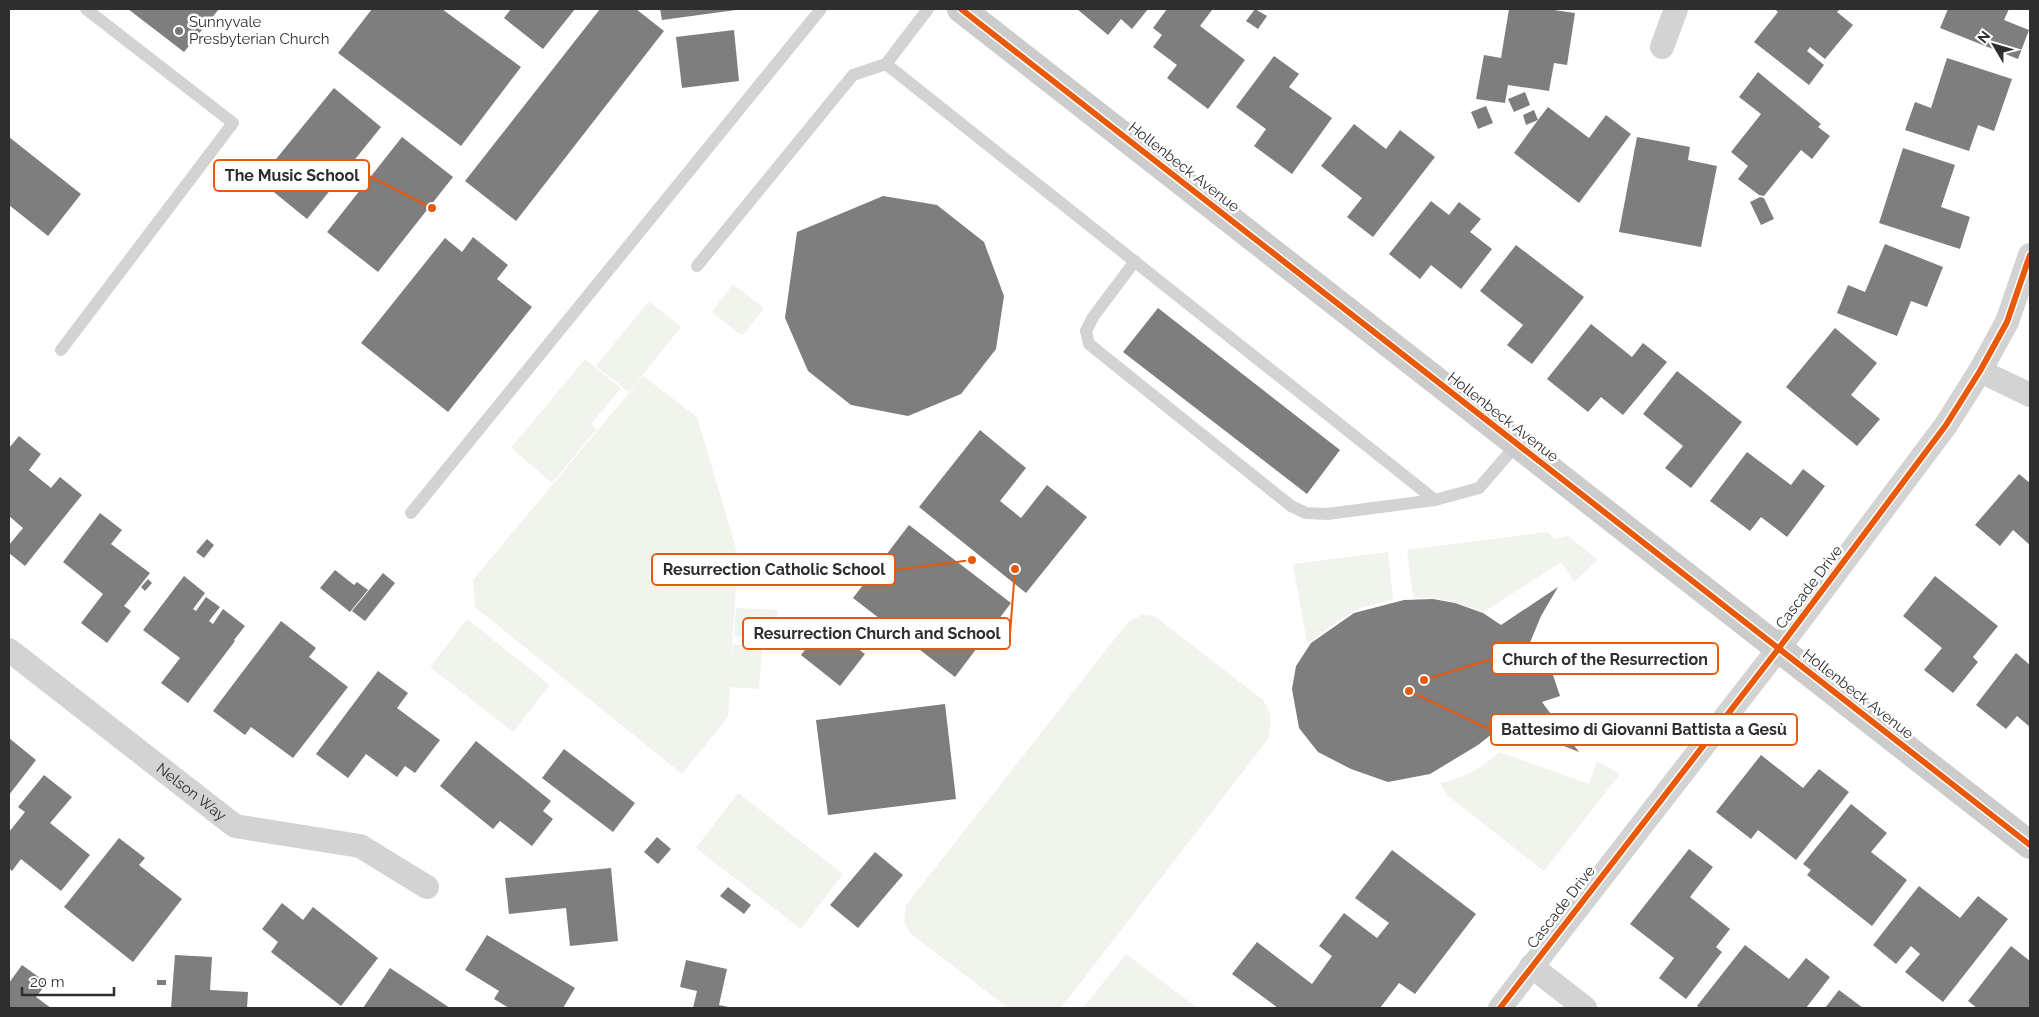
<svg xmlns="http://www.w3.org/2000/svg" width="2039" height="1017" font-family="Raleway,sans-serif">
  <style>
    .green { fill: #f0f4ec }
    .building { fill: #7e7e7e }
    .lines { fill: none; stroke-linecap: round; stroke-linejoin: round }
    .lane { stroke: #d3d3d3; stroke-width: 12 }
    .street { stroke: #d3d3d3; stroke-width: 24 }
    .secondary { stroke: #ccc; stroke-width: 28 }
    .cycleway-casing { stroke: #fff; stroke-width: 9 }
    .cycleway { stroke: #e8590c; stroke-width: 6 }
    .poi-dot { fill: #777; stroke: #fff; stroke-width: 2 }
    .labels { text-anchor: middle; stroke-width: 5; stroke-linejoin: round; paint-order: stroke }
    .poi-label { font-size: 15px; fill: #2e2e2e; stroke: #fff; text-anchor: start }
    .street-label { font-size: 15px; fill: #2e2e2e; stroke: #fff }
    .leader { fill: none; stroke: #e8590c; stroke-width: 2 }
    .callout-dot { fill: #e8590c; stroke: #fff; stroke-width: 2 }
    .callout { fill: #fff; stroke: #e8590c; stroke-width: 2 }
    .callout-label { font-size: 16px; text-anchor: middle; font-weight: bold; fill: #2e2e2e }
  </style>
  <rect width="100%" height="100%" fill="#fff"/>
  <g class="green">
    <path d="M733,284L764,308L742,336L712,312Z"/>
    <path d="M649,301L681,327L629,392L596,366Z"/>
    <path d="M585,359L621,388L591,424L597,429L552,483L511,448Z"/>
    <path d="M643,376L697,417L738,555L731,662L733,644L762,647L759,689L730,687L728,717L682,774L475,607L473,580Z"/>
    <path d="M1547,532L1555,539L1568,536L1598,560L1574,582L1561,562L1484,612L1447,600L1413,597L1407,550Z"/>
    <path d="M1388,552L1393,600L1360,608L1349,614L1307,643L1293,564Z"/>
    <path d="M736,608L778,610L776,639L734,636Z"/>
    <path d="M1141,615H1150L1157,618L1263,700C1272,713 1272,724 1268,739L1061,1008H1008L910,933L904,921L906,905L1128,622Z"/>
    <path d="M467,619L550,685L513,732L430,667Z"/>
    <path d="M1499,752L1589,784L1597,761L1620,774L1544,871L1447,795L1440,783C1463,778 1482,769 1499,752Z"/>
    <path d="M738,793L843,874L801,929L696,848Z"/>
    <path d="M1126,954L1196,1007L1195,1008H1083Z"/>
  </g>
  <g class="building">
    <path d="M128,9H219L184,52Z"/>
    <path d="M372,9H442L521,67L461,146L338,53Z"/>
    <path d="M511,9H575L543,49L504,18Z"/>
    <path d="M600,9H636L664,31L516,221L465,181Z"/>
    <path d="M660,9H736V10L662,20Z"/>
    <path d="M1077,9H1148L1132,29L1121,19L1108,35Z"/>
    <path d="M1167,9H1210L1212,10L1200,26L1245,60L1208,109L1167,78L1177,65L1153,47L1162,35L1153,28Z"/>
    <path d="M1255,9L1267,16L1258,29L1246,21Z"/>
    <path d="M1509,9H1547L1575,13L1567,65L1554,63L1549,91L1508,85L1505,103L1476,99L1484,55L1501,58Z"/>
    <path d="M1775,9H1840L1837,12L1853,25L1825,59L1810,47L1807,51L1824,65L1809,85L1754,42L1778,12Z"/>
    <path d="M1948,9H2009L2004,20L2029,30L2018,59L1940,28Z"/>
    <path d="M734,30L739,81L682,88L676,37Z"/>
    <path d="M1274,56L1299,74L1289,87L1332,118L1292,174L1254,146L1266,129L1236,107Z"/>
    <path d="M1947,58L2012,79L1994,131L1978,125L1969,151L1905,130L1915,102L1931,108Z"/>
    <path d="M1758,72L1821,124L1818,127L1830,136L1812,159L1801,150L1764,196L1759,195L1738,179L1748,166L1731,152L1761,114L1739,97Z"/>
    <path d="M334,88L381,127L307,219L259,180Z"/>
    <path d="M1525,92L1530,105L1514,112L1508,99Z"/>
    <path d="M1486,106L1493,123L1478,129L1471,112Z"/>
    <path d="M1548,107L1589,138L1606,115L1631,134L1579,203L1514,153L1538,120L1526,125L1523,115L1534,110L1538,120Z"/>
    <path d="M1354,124L1386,149L1400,130L1435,157L1373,237L1347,217L1362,198L1321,166Z"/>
    <path d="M9,137L81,194L48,236L9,205Z"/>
    <path d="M402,137L453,177L378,272L327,232Z"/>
    <path d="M1637,137L1690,147L1688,160L1717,166L1701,247L1619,232Z"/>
    <path d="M1903,148L1955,165L1941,207L1970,217L1960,249L1879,223Z"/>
    <path d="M883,196L937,205L984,242L1004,296L996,349L961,394L908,416L851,405L808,371L785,318L797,232Z"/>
    <path d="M1760,197L1764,198L1774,219L1761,225L1750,202Z"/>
    <path d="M1431,201L1449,215L1459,202L1481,219L1470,232L1492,249L1461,289L1431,265L1420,279L1389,254Z"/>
    <path d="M473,237L508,265L497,279L532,307L448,412L361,343L445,238L462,252Z"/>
    <path d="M1885,244L1943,267L1927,307L1911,301L1897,336L1837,313L1848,285L1865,292Z"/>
    <path d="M1516,245L1584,297L1532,364L1507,345L1523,325L1480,291Z"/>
    <path d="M1158,308L1340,450L1307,494L1123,352Z"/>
    <path d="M1591,324L1632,357L1643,343L1667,362L1623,415L1601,397L1588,412L1547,379Z"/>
    <path d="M1835,328L1877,363L1851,395L1880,419L1857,446L1786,387Z"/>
    <path d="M1677,371L1742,422L1691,488L1665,468L1683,446L1643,414Z"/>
    <path d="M980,430L1026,468L1000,501L1021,518L1047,485L1087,517L1026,593L919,507Z"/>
    <path d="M19,436L41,454L29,470L51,488L60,477L82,495L25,566L9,553V545L23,528L9,516V448Z"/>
    <path d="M1747,452L1791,485L1803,469L1825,486L1787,537L1761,517L1750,531L1710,501Z"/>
    <path d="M2019,474L2030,483V545L2013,530L2000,546L1975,525Z"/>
    <path d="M100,513L122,530L111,544L150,573L124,606L131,611L107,643L81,623L103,594L63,562Z"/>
    <path d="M909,525L1011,603L955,677L853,598Z"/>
    <path d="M207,539L214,545L204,558L196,552Z"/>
    <path d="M335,570L354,585L357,582L368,590L350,612L320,588Z"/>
    <path d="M383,573L395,583L365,621L352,611Z"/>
    <path d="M184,576L205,593L193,609L196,611L206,597L220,607L209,621L213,624L223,609L245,626L234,640L235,641L188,703L161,683L180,658L143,630Z"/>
    <path d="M1935,576L1998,626L1973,657L1978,662L1953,693L1924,670L1942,648L1903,616Z"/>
    <path d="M148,579L152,583L145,591L141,587Z"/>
    <path d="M1558,587L1541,616L1529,645L1556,649L1552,672L1560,696L1542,702L1579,752L1506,723L1478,745L1430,774L1388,782L1351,769L1318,752L1299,728L1292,689L1296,666L1311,643L1354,613L1404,600L1433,599L1455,603L1483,613L1501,625Z"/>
    <path d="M281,621L316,648L309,657L348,687L293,758L251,727L245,735L213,711Z"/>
    <path d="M825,623L865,654L840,686L801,655Z"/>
    <path d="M2016,653L2030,665V727L2017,716L2006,729L1976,705Z"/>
    <path d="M378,671L408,693L397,708L440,740L415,773L405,766L397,777L366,754L348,778L316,754Z"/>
    <path d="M945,704L956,799L828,815L816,720Z"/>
    <path d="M9,738L36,760L9,795Z"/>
    <path d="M476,741L551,801L543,811L553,819L532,846L500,821L493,829L440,786Z"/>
    <path d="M564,749L635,803L613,832L542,778Z"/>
    <path d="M1761,755L1803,788L1819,769L1849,792L1796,860L1758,830L1751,839L1716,812Z"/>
    <path d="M44,775L72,797L50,823L90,855L61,891L21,859L12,871L9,868V832L25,812L18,807Z"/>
    <path d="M1851,804L1887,833L1871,852L1907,880L1872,926L1807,875L1811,870L1803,864Z"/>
    <path d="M657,837L671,849L658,864L644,852Z"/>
    <path d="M119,838L145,858L139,865L182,899L133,962L64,907Z"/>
    <path d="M1689,849L1713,867L1690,897L1730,929L1716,947L1722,952L1686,999L1659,978L1674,958L1630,924Z"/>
    <path d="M1392,850L1476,914L1415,994L1399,983L1380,1008H1278L1232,974L1257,942L1312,984L1332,956L1319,946L1344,913L1377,938L1389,923L1355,898Z"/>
    <path d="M875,852L903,875L858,928L830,905Z"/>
    <path d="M611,868L618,941L570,946L566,908L509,914L505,878Z"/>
    <path d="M1919,886L1960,918L1978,896L2008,919L1943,1002L1905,972L1920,954L1911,946L1896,964L1873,945Z"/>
    <path d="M728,887L751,905L744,914L720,896Z"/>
    <path d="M282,903L303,920L313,907L378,958L341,1006L271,952L278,942L262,929Z"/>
    <path d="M487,935L575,988L563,1008H509L494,999L499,991L465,970Z"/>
    <path d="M1745,945L1789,979L1806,958L1830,977L1806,1008H1700L1697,1006Z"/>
    <path d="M2011,946L2030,961V1008H1977L1968,1001Z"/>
    <path d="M175,955L212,957L210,990L248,992L247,1008H171Z"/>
    <path d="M686,960L727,969L719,1005L733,1008H693L697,991L680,987Z"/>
    <path d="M22,965L47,983L36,997L51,1008H9V983Z"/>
    <path d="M390,968L450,1008H363Z"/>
    <rect x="157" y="980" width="9" height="5"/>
    <path d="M1839,990L1863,1008H1825Z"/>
  </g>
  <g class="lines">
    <g class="lane">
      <path d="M886,64L1435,500L1479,488L1517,444"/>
      <path d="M1135,261L1093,317L1086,331L1089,344L1291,506L1306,513L1327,514L1435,500"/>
      <path d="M697,266L853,75L886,64L928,9"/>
      <path d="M61,350L233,123L86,9"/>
      <path d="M411,513L821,9"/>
    </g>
    <g class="street">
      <path d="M1662,47L1676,9"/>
      <path d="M1980,371L2030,395"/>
      <path id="s1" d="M9,650L235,826L360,846L427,887"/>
      <path d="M1531,966L1585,1008"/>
      <path d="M1500,1008L1779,648L1946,425L1980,371L2007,322L2030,255"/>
    </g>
    <path class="secondary" d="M961,9L2030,845"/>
    <g class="cycleway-casing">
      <g id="cycleway">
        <path d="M961,9L2030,845"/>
        <path d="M1500,1008L1779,648L1946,425L1980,371L2007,322L2030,255"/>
      </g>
    </g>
    <use href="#cycleway" class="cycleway"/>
  </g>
  <circle class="poi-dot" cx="179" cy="31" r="5"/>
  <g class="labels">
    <g class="poi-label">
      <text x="189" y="27">Sunnyvale<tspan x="189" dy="17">Presbyterian Church</tspan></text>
    </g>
    <g class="street-label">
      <text transform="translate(1184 167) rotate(38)" y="5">Hollenbeck Avenue</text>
      <text transform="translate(1503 417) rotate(38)" y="5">Hollenbeck Avenue</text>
      <text transform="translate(1809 587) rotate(-53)" y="5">Cascade Drive</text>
      <text transform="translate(1858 694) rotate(38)" y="5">Hollenbeck Avenue</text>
      <text dy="5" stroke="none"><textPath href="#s1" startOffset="231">Nelson Way</textPath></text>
      <text transform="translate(1561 907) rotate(-52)" y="5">Cascade Drive</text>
    </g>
  </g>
  <path class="leader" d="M432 208L369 176M972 560L895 570M1015 569L1010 634M1424 680L1492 659M1409 691L1491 730"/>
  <g class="callout-dot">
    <circle cx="432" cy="208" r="5"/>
    <circle cx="972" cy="560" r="5"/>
    <circle cx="1015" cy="569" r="5"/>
    <circle cx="1424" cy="680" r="5"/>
    <circle cx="1409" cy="691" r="5"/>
  </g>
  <g class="callout">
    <rect x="214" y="160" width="155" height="31" rx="5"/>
    <rect x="652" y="554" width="243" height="31" rx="5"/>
    <rect x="743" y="618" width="267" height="31" rx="5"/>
    <rect x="1492" y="643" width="226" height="31" rx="5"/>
    <rect x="1491" y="714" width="306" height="31" rx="5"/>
  </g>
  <g class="callout-label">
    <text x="292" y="181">The Music School</text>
    <text x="774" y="575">Resurrection Catholic School</text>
    <text x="877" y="639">Resurrection Church and School</text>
    <text x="1605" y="665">Church of the Resurrection</text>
    <text x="1644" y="735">Battesimo di Giovanni Battista a Gesù</text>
  </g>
  <rect width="2039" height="1017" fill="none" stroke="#2e2e2e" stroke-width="20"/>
  <g transform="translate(1994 45) rotate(308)" stroke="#ffffff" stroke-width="4" paint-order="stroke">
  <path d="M0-4L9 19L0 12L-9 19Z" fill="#2e2e2e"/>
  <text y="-8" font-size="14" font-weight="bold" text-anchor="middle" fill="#2e2e2e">N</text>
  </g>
  <path d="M22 987v8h92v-8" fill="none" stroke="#2e2e2e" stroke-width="2.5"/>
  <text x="30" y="987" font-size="15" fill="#2e2e2e" stroke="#ffffff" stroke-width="4" paint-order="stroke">20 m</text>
</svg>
